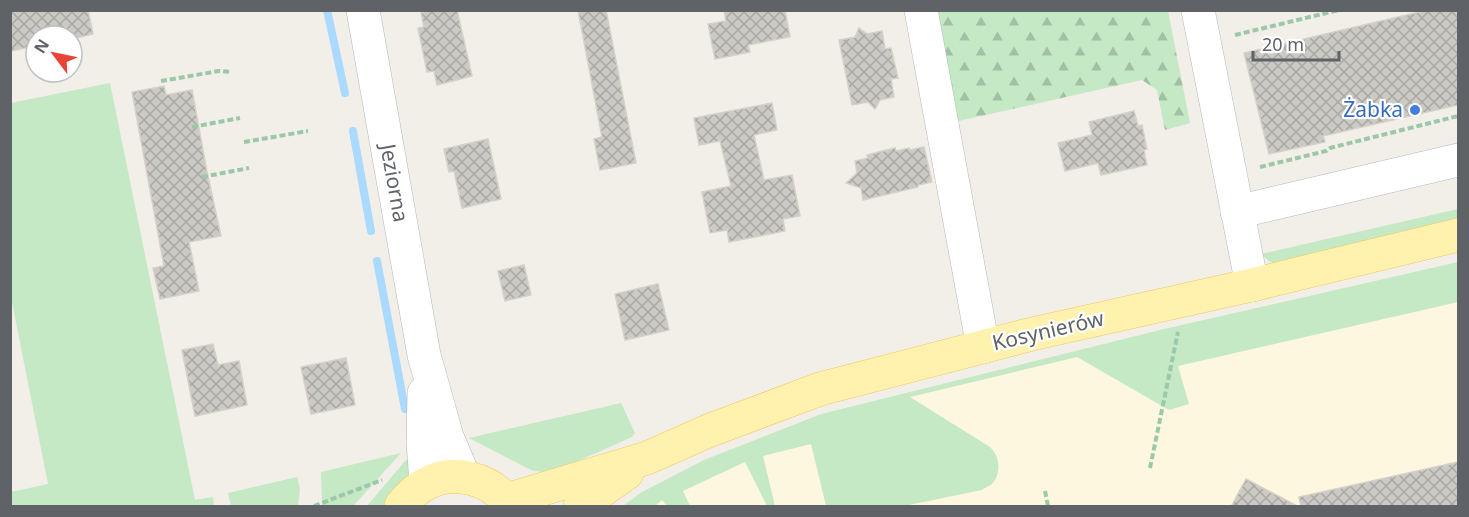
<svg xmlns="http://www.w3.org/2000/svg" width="1469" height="517" font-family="'Noto Sans',sans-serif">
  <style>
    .commercial { fill: #fef7e0 }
    .green { fill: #c5e8c5 }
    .forest { fill: url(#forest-firs) }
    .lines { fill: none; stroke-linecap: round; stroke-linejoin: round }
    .stream { stroke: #aadaff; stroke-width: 8 }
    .building { fill: url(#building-cross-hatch); stroke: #d6d1c6; stroke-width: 1.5 }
    .minor-casing { stroke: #b5b8bc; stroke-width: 34 }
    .major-casing { stroke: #f2c960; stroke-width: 34 }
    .path { stroke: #9cc7a9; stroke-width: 4; stroke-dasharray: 6 3; stroke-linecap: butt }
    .minor { stroke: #fff; stroke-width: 33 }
    .major { stroke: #fff2af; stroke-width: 33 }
    .shop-dot { fill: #3f7fe0; stroke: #fff; stroke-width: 2 }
    .labels { text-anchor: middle; stroke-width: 4.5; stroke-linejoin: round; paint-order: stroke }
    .shop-label { font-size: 21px; fill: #366cbe; stroke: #fff; text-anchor: end }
    .street-label { font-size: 21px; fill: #5f6368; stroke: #fff }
  </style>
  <defs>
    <pattern id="forest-firs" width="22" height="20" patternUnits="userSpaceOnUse" patternTransform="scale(1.5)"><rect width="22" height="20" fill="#c5e8c5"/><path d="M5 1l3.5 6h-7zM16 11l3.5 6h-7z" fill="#a3c0a4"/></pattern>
    <pattern id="building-cross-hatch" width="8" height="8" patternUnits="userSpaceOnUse" patternTransform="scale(1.5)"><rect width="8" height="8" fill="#cccac5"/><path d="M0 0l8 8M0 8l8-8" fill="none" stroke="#a9a8a4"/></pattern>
  </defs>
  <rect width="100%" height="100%" fill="#f1efe8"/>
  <path class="commercial" d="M1458,302V506H640L872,407L946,387L1159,339L1177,366Z"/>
  <g class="green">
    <path d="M110,83L195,500L213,497L214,506L122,505L107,506H11V492L48,484L11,297V103Z"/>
    <path d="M1458,209V220L1274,263L1270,262L1261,254Z"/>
    <path d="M1458,262V302L1178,366L1189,404L1169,410L1077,357L910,397L990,447C1000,456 1002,474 991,485C990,485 983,489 982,490L904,506H826L811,444L763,456L775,506H767L745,462L683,491L690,506H667L662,500L655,506H623L642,492L704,460L821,414L1160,330Z"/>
    <path d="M621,403L635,433L632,437L562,468L547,473L531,470L469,438Z"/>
    <path d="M401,453L354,505L322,506L321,472Z"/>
    <path d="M415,458L410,478L386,506H367L406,460Z"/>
    <path d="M297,477L300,489L298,506H231L228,493Z"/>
  </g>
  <path class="forest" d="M932,11H1168L1190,123L1165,130L1157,90L1142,80L954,122Z"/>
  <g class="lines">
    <g class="stream">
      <path d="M327,10L345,93"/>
      <path d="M353,131L371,231"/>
      <path d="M377,261L405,409"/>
    </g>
  </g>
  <g class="building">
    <path d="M10,10H88L93,34L72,39V36H36V46L10,51Z"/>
    <path d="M433,10H457L472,76L437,85L434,71L427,72L418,28L424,27L421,13Z"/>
    <path d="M578,10H606L636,163L600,170L594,139L602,137Z"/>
    <path d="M724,10H785L790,37L748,45L750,52L715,59L708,24L726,21Z"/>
    <path d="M1428,10H1458V105L1323,136L1325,142L1269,154L1244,53Z"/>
    <path d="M859,28L867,34L882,31L885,49L891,48L898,78L891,79L894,97L880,100L875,109L868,102L852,105L839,40L855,37Z"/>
    <path d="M164,86L166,95L192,90L207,172L221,236L189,242L199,291L160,299L153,268L164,266L132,92Z"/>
    <path d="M772,103L777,130L754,135L764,180L792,175L800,216L783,219L785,231L729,242L727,230L710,233L702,192L731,186L720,141L699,145L694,118Z"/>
    <path d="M1134,111L1138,126L1142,125L1147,149L1144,150L1147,165L1101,175L1098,163L1065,171L1058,143L1092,135L1089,122Z"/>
    <path d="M488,139L501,199L462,208L454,171L449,172L444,149Z"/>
    <path d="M924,147L932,182L918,185V187L863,200L861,188L846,183L857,173L855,161L868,158L867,155L895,148L896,151L909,148L910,150Z"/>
    <path d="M524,265L531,295L505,301L498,271Z"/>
    <path d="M658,284L669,330L625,340L615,294Z"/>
    <path d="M213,344L218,365L239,361L247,405L195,416L182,350Z"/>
    <path d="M346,358L355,405L311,414L301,367Z"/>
    <path d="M1458,462V507H1301L1299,497Z"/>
    <path d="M1246,479L1299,507H1231Z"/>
  </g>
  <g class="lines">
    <g class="minor-casing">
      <g id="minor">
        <path d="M363,10L424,355L447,437L464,477"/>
        <path d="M921,10L983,347"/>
        <path d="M1198,10L1252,285"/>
        <path d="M1237,212L1458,160"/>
        <path d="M424,393L423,442L426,483"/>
      </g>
    </g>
    <g class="major-casing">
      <g id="major">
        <path d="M506,500L647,458L708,431L820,389L1032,334L1252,285L1458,235"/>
        <path d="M401,506C408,497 415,489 426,484C454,468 493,479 510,506"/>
        <path d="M580,506L627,473"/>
      </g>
    </g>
    <g class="path">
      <path d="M1235,35L1339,10"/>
      <path d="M161,81L219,71L232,72"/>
      <path d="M192,127L240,118"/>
      <path d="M244,142L308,131"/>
      <path d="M1260,167L1326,151L1330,148L1458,116"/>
      <path d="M202,177L249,168"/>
      <path d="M1150,468L1178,332"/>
      <path d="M1045,491L1048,506"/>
      <path d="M314,506L382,480"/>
    </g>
    <use href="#minor" class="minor"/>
    <use href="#major" class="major"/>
  </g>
  <circle class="shop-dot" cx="1415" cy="110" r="6"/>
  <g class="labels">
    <g class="shop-label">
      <text x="1403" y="117">Żabka</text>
    </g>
    <g class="street-label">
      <text transform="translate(394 183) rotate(80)" y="7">Jeziorna</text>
      <text transform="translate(1048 331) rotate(-13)" y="7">Kosynierów</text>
    </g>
  </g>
  <rect width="1469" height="517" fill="none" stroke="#5f6368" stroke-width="24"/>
  <g transform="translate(54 54) rotate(302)"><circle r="28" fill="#ffffff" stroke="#bfc1c3" stroke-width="1.5"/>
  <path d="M0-4.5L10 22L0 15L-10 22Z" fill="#ea4335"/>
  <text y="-9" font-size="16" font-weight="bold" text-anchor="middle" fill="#5f6368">N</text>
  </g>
  <path d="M1253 51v9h86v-9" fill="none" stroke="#5f6368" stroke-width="3"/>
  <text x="1262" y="51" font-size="18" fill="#5f6368" stroke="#ffffff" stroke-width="4.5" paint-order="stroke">20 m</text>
</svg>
